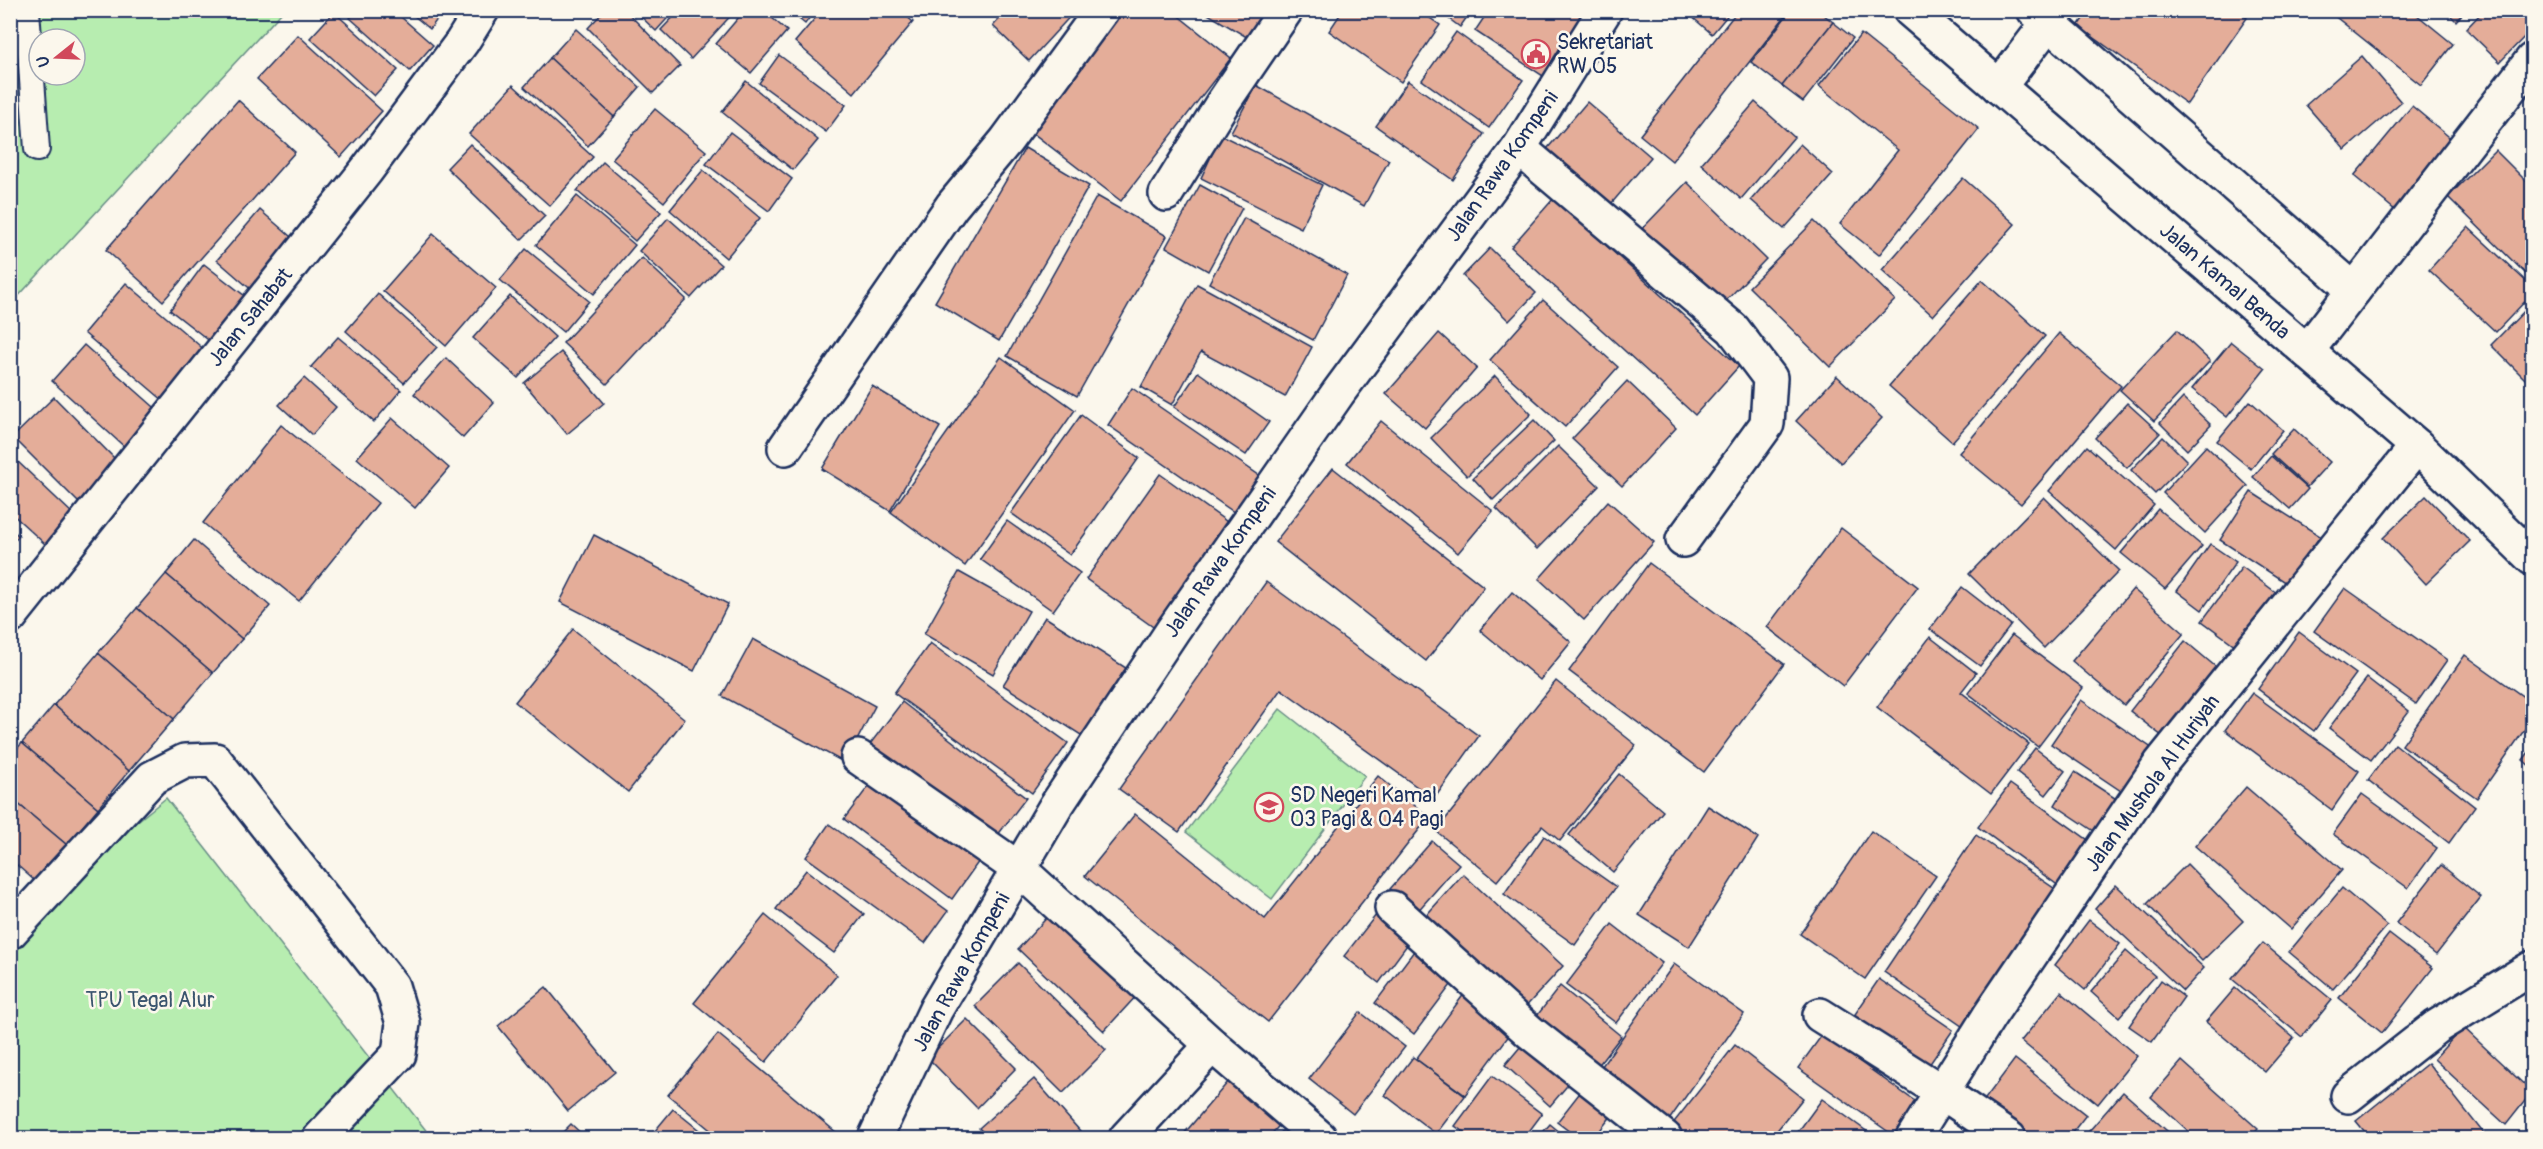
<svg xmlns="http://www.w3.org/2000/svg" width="2543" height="1149" font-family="Pangolin,sans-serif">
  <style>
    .green { fill: #b7edb0; stroke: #698e87; stroke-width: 1.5; fill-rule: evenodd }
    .building { fill: #e4ad99; stroke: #1b2f5e; stroke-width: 1.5 }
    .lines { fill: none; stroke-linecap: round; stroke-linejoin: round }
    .lane-casing { stroke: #1b2f5e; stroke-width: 28 }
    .street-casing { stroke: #1b2f5e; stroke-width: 38 }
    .secondary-casing { stroke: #1b2f5e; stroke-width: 38 }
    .lane { stroke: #fbf7ec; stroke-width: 24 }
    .street { stroke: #fbf7ec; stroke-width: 33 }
    .secondary { stroke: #fbf7ec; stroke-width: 33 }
    .labels { text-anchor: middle; stroke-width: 5; stroke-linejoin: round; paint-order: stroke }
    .poi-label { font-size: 21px; fill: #1b2f5e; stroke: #fbf7ec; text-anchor: start }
    .street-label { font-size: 21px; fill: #1b2f5e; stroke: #fbf7ec }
    .park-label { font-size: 21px; fill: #3a556e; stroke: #fbf7ec }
  </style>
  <rect width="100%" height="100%" fill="#fbf7ec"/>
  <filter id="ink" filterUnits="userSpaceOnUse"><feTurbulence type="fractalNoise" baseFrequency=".0167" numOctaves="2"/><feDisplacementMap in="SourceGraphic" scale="12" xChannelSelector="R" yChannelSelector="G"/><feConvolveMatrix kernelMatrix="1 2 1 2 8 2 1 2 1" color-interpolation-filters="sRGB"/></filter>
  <g filter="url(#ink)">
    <g class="green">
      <path d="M11,11H283L11,304ZM39,39H75V75H39Z"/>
      <path d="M1280,709L1365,776L1272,899L1186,832Z"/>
      <path d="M166,798L432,1138H11V924Z"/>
    </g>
    <g class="building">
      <path d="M357,10H393L433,45L410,71L350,18Z"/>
      <path d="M407,10H444L430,29Z"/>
      <path d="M605,10H625L680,66L653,93L588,28Z"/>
      <path d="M634,10H675L656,31Z"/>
      <path d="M680,10H736L691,59L661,30Z"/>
      <path d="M745,10H763L787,31L751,73L716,44Z"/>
      <path d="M788,10H815L805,24Z"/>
      <path d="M822,10H900L913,22L854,93L795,42Z"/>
      <path d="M1008,10H1076L1029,61L993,26Z"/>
      <path d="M1120,10H1171L1231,58L1121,201L1029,130Z"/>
      <path d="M1201,10H1267L1250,39Z"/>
      <path d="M1343,10H1418L1440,25L1401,82L1329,31Z"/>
      <path d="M1437,10H1472L1460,27Z"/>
      <path d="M1489,10H1590L1546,78L1475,31Z"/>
      <path d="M1684,10H1732L1712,34Z"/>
      <path d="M1738,10H1790L1672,161L1640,135Z"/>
      <path d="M1791,10H1818L1833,22L1782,86L1751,62Z"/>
      <path d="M2089,10H2236L2247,18L2187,104L2078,26Z"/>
      <path d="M2327,10H2411L2453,44L2421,85Z"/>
      <path d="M2445,10H2466L2456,21Z"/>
      <path d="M2484,10H2532V29L2500,62L2466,29Z"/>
      <path d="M334,12L398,70L374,96L310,38Z"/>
      <path d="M1833,22L1853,38L1803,102L1782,86Z"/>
      <path d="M576,29L640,87L614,117L550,58Z"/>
      <path d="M1456,32L1523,80L1489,128L1422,80Z"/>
      <path d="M1861,34L1979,129L1879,255L1840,224L1898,150L1819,86Z"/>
      <path d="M298,35L382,111L341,157L257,79Z"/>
      <path d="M779,55L846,105L826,132L759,83Z"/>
      <path d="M2362,56L2401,102L2345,150L2306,105Z"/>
      <path d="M550,58L614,117L588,146L524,87Z"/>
      <path d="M746,81L818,140L793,170L722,112Z"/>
      <path d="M1408,81L1484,134L1453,180L1376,126Z"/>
      <path d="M513,85L593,157L550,206L469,134Z"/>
      <path d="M1256,85L1389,160L1364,206L1231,132Z"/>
      <path d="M238,100L295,152L163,301L106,250Z"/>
      <path d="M1587,102L1651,157L1605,211L1541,156Z"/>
      <path d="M1755,102L1794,137L1741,199L1701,164Z"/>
      <path d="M2412,106L2454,141L2396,211L2354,176Z"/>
      <path d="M655,109L706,151L664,202L612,159Z"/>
      <path d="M730,132L792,179L769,211L706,164Z"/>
      <path d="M1221,135L1322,185L1301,228L1201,178Z"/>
      <path d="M470,144L545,216L521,240L447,168Z"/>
      <path d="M1800,144L1833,174L1784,229L1751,200Z"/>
      <path d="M1025,148L1089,186L999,341L935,302Z"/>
      <path d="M2495,150L2532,187V280L2448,197Z"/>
      <path d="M603,162L661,212L635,241L577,191Z"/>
      <path d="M703,170L760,218L726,258L670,210Z"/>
      <path d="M1963,178L2015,224L1933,316L1882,270Z"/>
      <path d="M1687,182L1766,259L1719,308L1640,231Z"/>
      <path d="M1200,185L1242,208L1208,271L1166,247Z"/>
      <path d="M577,196L635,245L594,294L536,245Z"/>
      <path d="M1097,196L1167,236L1077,396L1007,356Z"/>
      <path d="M1554,198L1739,366L1695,415L1511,247Z"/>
      <path d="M260,210L298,243L255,293L217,260Z"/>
      <path d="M668,218L721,265L691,298L639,251Z"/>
      <path d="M1244,218L1347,275L1313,340L1209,283Z"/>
      <path d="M1814,221L1895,300L1830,367L1749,287Z"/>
      <path d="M2468,227L2532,287V294L2496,332L2429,270Z"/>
      <path d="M433,234L496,288L446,346L383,291Z"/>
      <path d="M1490,248L1536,293L1509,321L1463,276Z"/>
      <path d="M526,249L589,301L563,332L500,280Z"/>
      <path d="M642,258L686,299L607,384L563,343Z"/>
      <path d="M204,264L250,300L216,346L170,310Z"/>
      <path d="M1982,280L2045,336L1952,442L1889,386Z"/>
      <path d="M126,283L213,357L171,407L84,333Z"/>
      <path d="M1197,284L1312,347L1285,397L1201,352L1172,405L1141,387Z"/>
      <path d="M378,294L437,347L404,383L346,331Z"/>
      <path d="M510,296L555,337L518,378L473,338Z"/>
      <path d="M1543,300L1618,367L1565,427L1490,360Z"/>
      <path d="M2532,303V386L2491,345Z"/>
      <path d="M2177,330L2210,361L2154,421L2120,390Z"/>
      <path d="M1439,333L1477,368L1425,428L1386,394Z"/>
      <path d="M2059,333L2121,386L2021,504L1959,453Z"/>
      <path d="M338,337L401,390L374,422L311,367Z"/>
      <path d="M2231,342L2265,369L2227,417L2192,389Z"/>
      <path d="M84,345L162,414L129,451L52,381Z"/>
      <path d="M561,352L604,403L567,434L524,383Z"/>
      <path d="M1001,357L1075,410L965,566L891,512Z"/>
      <path d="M446,358L494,403L463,438L414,394Z"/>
      <path d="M1198,372L1269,422L1246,455L1174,407Z"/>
      <path d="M1495,376L1531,414L1467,476L1431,438Z"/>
      <path d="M1837,376L1882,418L1841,463L1796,421Z"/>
      <path d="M304,378L336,407L312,435L279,405Z"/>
      <path d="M1627,381L1676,428L1622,486L1572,439Z"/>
      <path d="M872,386L940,427L890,511L822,469Z"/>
      <path d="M1132,388L1266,480L1241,517L1108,425Z"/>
      <path d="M54,397L120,464L80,504L13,437Z"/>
      <path d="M2183,398L2211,425L2187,450L2160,423Z"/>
      <path d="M2250,401L2283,430L2251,469L2217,441Z"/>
      <path d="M2127,403L2160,433L2127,468L2095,438Z"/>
      <path d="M1081,415L1139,458L1070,555L1011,513Z"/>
      <path d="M392,418L449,468L415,508L357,458Z"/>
      <path d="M1534,420L1554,441L1493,500L1473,478Z"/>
      <path d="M1381,421L1493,511L1458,553L1347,463Z"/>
      <path d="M281,425L378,503L299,601L203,523Z"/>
      <path d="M2294,429L2330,462L2307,487L2271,454Z"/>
      <path d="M2163,437L2187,461L2155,494L2131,470Z"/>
      <path d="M1558,446L1599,486L1537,549L1496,508Z"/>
      <path d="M2087,446L2154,505L2116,550L2049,491Z"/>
      <path d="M2206,446L2248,486L2205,533L2163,493Z"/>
      <path d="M2271,456L2308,489L2290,509L2253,477Z"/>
      <path d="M16,460L74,515L46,545L10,512V467Z"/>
      <path d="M1333,468L1484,587L1426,661L1275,542Z"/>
      <path d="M1160,474L1230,524L1156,629L1086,579Z"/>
      <path d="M2251,492L2320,536L2289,585L2220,540Z"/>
      <path d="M2426,496L2470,541L2426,584L2383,538Z"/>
      <path d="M2044,497L2119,571L2044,648L1969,574Z"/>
      <path d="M1608,501L1654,542L1584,620L1539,579Z"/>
      <path d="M2158,509L2202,546L2165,589L2121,553Z"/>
      <path d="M1007,521L1080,573L1053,611L980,559Z"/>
      <path d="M10,528L19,536L10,545Z"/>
      <path d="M1841,528L1918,587L1843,686L1767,627Z"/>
      <path d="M594,535L728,604L694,671L560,602Z"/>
      <path d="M194,540L270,606L242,639L166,574Z"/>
      <path d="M2210,544L2236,562L2202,610L2177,591Z"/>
      <path d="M1649,563L1784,664L1704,772L1569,671Z"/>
      <path d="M2242,567L2282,597L2243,651L2202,621Z"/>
      <path d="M959,572L1029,611L993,674L924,634Z"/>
      <path d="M166,574L242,639L213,673L137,608Z"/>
      <path d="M1266,582L1479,736L1434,799L1281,689L1179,832L1119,789Z"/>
      <path d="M1962,587L2011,625L1980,666L1930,629Z"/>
      <path d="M2345,588L2447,660L2416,704L2314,631Z"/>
      <path d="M2133,589L2184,633L2124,705L2072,661Z"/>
      <path d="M1512,592L1571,642L1540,680L1480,630Z"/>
      <path d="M137,608L213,673L174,719L98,653Z"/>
      <path d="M1045,617L1126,668L1084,737L1003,685Z"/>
      <path d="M573,629L685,719L628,792L515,702Z"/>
      <path d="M2299,632L2356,674L2314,731L2258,689Z"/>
      <path d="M2012,635L2083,688L2038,747L1968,693Z"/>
      <path d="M1930,637L1976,673L1961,692L2029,744L1991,794L1877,707Z"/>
      <path d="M753,639L875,706L845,763L722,696Z"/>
      <path d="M2185,641L2222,672L2167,740L2130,711Z"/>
      <path d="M930,643L1068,743L1032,793L894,693Z"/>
      <path d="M98,653L174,719L129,771L54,705Z"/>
      <path d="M2465,655L2532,703V719L2477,798L2402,745Z"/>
      <path d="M2367,678L2409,711L2371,760L2329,728Z"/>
      <path d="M1556,681L1636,745L1560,841L1542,826L1497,881L1436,831Z"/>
      <path d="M2252,693L2359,771L2332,810L2225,730Z"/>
      <path d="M2081,700L2159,753L2130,797L2051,744Z"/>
      <path d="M902,702L1026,798L991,844L867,748Z"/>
      <path d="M54,705L129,771L98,808L22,743Z"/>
      <path d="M22,743L98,808L67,845L10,797V756Z"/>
      <path d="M2395,744L2475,807L2449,843L2368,780Z"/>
      <path d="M2035,748L2065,771L2046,795L2017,772Z"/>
      <path d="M2532,748V768L2523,760Z"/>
      <path d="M2075,772L2124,804L2103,837L2055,805Z"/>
      <path d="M1619,774L1663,811L1613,872L1569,835Z"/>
      <path d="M877,775L984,854L952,899L844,819Z"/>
      <path d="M1378,776L1429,817L1268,1022L1085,876L1135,814L1265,919Z"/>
      <path d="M2010,784L2095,845L2063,889L1978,827Z"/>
      <path d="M2246,787L2342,870L2291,929L2195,846Z"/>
      <path d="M2362,794L2437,848L2408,888L2333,834Z"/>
      <path d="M10,797L67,845L35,881L10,859Z"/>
      <path d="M1708,806L1758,838L1689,947L1639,915Z"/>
      <path d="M829,824L948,911L925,943L806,857Z"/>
      <path d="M1871,831L1936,876L1865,979L1800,934Z"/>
      <path d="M1976,835L2061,893L1969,1031L1884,972Z"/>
      <path d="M1544,836L1616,887L1575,945L1504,894Z"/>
      <path d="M1432,841L1459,864L1416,913L1390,889Z"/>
      <path d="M2187,864L2243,921L2202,961L2147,904Z"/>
      <path d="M2441,865L2481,897L2436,955L2396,923Z"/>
      <path d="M806,870L864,914L834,953L776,909Z"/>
      <path d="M1463,874L1563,966L1521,1012L1422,920Z"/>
      <path d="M2116,885L2204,968L2183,991L2095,909Z"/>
      <path d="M2342,888L2387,926L2333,989L2289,952Z"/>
      <path d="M1053,911L1139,993L1104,1031L1018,949Z"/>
      <path d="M765,915L837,975L766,1062L694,1003Z"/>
      <path d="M1376,915L1410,941L1379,983L1344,956Z"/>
      <path d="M2089,920L2120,944L2085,990L2055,965Z"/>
      <path d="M1612,924L1662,963L1616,1023L1566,985Z"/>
      <path d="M2389,934L2433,968L2382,1033L2339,998Z"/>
      <path d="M2263,943L2332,1000L2302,1037L2232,979Z"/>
      <path d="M1417,947L1457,977L1414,1034L1375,1003Z"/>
      <path d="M2126,951L2155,976L2119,1017L2091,992Z"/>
      <path d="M1018,963L1106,1050L1063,1093L975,1006Z"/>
      <path d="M1674,964L1744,1014L1667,1123L1597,1073Z"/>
      <path d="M1879,979L1953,1030L1925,1071L1851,1020Z"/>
      <path d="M2161,980L2184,997L2152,1042L2129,1026Z"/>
      <path d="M1560,986L1621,1036L1594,1071L1532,1022Z"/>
      <path d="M546,987L615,1072L568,1111L498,1026Z"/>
      <path d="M2235,988L2294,1038L2265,1072L2206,1022Z"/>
      <path d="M1467,990L1516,1026L1465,1095L1416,1059Z"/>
      <path d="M2061,992L2137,1056L2098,1104L2021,1041Z"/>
      <path d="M1360,1012L1405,1047L1353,1114L1309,1079Z"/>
      <path d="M967,1019L1016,1068L977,1108L928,1058Z"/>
      <path d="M2463,1027L2532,1092L2506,1125L2434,1059Z"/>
      <path d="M718,1034L843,1138H720L668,1095Z"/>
      <path d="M1531,1034L1577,1074L1550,1106L1505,1065Z"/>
      <path d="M1822,1035L1916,1102L1893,1135L1798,1068Z"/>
      <path d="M1735,1045L1803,1098L1771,1138H1676L1667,1131Z"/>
      <path d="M1413,1057L1465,1096L1436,1134L1385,1095Z"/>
      <path d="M2015,1059L2086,1115L2068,1138H2018L1979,1107Z"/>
      <path d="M2182,1061L2258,1129L2250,1138H2196L2151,1097Z"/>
      <path d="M2428,1063L2485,1135L2481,1138H2370L2356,1121Z"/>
      <path d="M1234,1075L1285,1119L1268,1138H1187L1183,1135Z"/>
      <path d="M1492,1076L1542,1114L1524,1138H1472L1455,1126Z"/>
      <path d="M1034,1079L1080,1131L1072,1138H988L979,1128Z"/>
      <path d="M1582,1090L1612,1115L1594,1138H1578L1557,1122Z"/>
      <path d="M2123,1092L2175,1138H2083Z"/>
      <path d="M1822,1099L1876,1138H1797L1795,1136Z"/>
      <path d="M673,1109L709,1138H649Z"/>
      <path d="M571,1124L586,1138H557Z"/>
      <path d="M1550,1124L1567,1138H1538Z"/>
      <path d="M1284,1129L1296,1138H1276Z"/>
    </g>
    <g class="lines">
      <g class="lane-casing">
        <path id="lane" d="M27,10L37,149"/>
      </g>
      <g class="street-casing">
        <g id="street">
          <path d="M2034,10L2354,290"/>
          <path d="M1999,87L2058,10"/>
          <path d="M1519,148L1733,329L1770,378L1767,424L1683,540"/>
          <path d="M1166,194L1222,104L1286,10"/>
          <path d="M2307,351L2532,60"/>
          <path d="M785,448L952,206L1006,141L1102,10"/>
          <path d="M858,757L1019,869L1212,1045L1320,1138"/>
          <path d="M1392,908L1530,1032L1665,1138"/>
          <path d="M10,932L152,778L185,761L215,760L392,986L403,1023L399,1054L320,1138"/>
          <path d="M1820,1015L1942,1092L2009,1138"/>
          <path d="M2348,1096L2436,1027L2532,968"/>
          <path d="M875,1138L936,1009L1056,806L1173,630L1338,393L1519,148L1605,10"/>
          <path d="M1126,1138L1212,1045"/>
          <path d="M1913,1138L1990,1015L2161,763L2417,446"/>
        </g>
      </g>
      <g class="secondary-casing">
        <g id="secondary">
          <path d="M1910,10L2417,446L2532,558"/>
          <path d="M10,617L366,171L462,42L482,10"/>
        </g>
      </g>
      <use href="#lane" class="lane"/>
      <use href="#street" class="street"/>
      <use href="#secondary" class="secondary"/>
    </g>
  </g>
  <defs>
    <g id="civic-ring" transform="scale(1.5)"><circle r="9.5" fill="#fbf7ec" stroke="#d1495b" stroke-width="1.5"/><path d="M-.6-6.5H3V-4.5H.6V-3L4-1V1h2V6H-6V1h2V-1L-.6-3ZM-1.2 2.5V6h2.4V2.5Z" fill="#d1495b"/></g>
    <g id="school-ring" transform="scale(1.5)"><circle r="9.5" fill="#fbf7ec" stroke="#d1495b" stroke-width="1.5"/><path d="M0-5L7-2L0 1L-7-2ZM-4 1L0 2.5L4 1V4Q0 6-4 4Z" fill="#d1495b"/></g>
  </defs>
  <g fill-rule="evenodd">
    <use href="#civic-ring" x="1536" y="54"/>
    <use href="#school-ring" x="1269" y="807"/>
  </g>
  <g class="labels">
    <g class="poi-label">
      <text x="1557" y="49">Sekretariat<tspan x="1557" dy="24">RW 05</tspan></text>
      <text x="1290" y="802">SD Negeri Kamal<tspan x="1290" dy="24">03 Pagi &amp; 04 Pagi</tspan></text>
    </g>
    <g class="street-label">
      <text transform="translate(1502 166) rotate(-55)" y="7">Jalan Rawa Kompeni</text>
      <text transform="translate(2225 281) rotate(41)" y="7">Jalan Kamal Benda</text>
      <text transform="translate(250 317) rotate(-51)" y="7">Jalan Sahabat</text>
      <text transform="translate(1220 562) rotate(-55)" y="7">Jalan Rawa Kompeni</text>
      <text transform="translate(2152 783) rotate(-54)" y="7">Jalan Mushola Al Huriyah</text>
      <text transform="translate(961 972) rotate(-61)" y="7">Jalan Rawa Kompeni</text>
    </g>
    <g class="park-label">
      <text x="150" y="1007">TPU Tegal Alur</text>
    </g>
  </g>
  <rect width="2543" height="1149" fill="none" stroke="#fbf7ec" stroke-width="36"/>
  <rect x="18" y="18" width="2507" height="1113" fill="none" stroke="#1b2f5e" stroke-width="2" filter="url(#ink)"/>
  <g transform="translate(57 57) rotate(252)"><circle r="28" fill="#fbf7ec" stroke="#a1a7b3" stroke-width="1.5"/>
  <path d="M0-4.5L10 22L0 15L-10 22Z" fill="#d1495b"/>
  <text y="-9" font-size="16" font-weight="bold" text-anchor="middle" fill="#1b2f5e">U</text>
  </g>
</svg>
